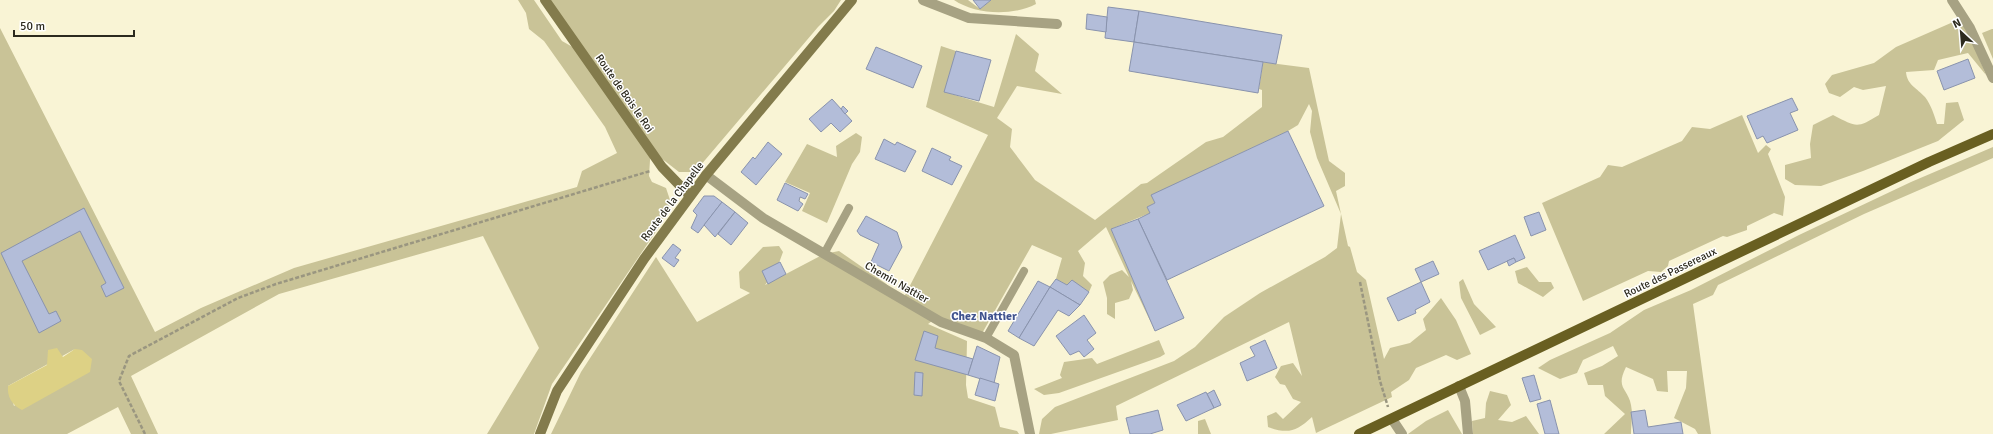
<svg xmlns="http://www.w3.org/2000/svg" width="1993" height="434" font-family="Signika,sans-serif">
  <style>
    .green { fill: #c9c397; fill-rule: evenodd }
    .water { fill: #ddd185 }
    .building { fill: #b3bdd9; stroke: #8993ad }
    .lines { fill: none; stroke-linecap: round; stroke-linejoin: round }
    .path { stroke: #9a9680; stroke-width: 2.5; stroke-dasharray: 4 2; stroke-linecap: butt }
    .lane { stroke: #a7a283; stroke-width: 8 }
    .street { stroke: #a7a283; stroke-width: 10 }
    .secondary { stroke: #837b4c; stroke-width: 10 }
    .primary { stroke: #695f21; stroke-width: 10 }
    .labels { text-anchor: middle; stroke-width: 3; stroke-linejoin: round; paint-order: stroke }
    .street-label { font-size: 11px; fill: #2c2a1e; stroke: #fff }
    .neighbourhood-label { font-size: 12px; font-weight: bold; fill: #40538e; stroke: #fff }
  </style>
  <rect width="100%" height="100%" fill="#f9f4d5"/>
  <g class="green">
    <path d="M518,0H534L562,41L585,54L548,0H841L834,11L818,27L700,166L691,172H679L661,158L651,145L649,176L652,182L666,188L671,203L659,227L552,384L534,434H487L539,348L483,236L279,294L131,376L158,434H131L118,407L67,434H0V28L155,332L201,308L294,268L577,187L582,171L617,153L605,127L544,41L529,29L526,13ZM75,349L14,406L8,386Z"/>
    <path d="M954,0H968L980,9L991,0H1035L1036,4C1013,16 976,15 954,0Z"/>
    <path d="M1960,19L1972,41L1986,75L1968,53L1938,60L1934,70L1906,72C1907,85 1917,88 1925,97C1931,105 1934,114 1937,124H1944L1946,103L1958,102L1964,120L1938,141L1863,171L1821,186L1795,185L1785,179V165L1811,158L1810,144L1813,125L1833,115C1857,127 1856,129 1879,115L1886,86L1863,90L1854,87L1840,97L1829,93L1825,84L1832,75L1874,63L1896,47Z"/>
    <path d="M1992,29H1993V59L1982,33Z"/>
    <path d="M1016,34L1039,54L1035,71L1062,94L1017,86L997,118L1012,129L1010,147L1035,180L1095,220L1141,184L1147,183L1206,142L1223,137L1262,107V90L1259,89L1263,62L1309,68L1329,161L1345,173V186L1336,191L1348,246L1350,247L1357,272L1366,280L1384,359L1390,348L1410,343L1426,330L1423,319L1441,298L1456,320L1471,354L1457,360L1446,355L1416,368L1409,380L1391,392L1392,397L1316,433L1312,417C1296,432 1288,434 1268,427L1267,416L1276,412L1283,419L1301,402L1293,399L1285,385L1280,384L1275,377L1281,366L1293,363L1302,376L1289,322L1116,406L1118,420L1051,434H1039L1042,419L1055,407L1174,361L1195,347L1224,317L1260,293L1325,257L1337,248L1341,214L1317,158L1310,132L1312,111L1309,104L1298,125L1288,131L1213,166L1203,178L1180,186L1153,199L1155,203L1147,207L1150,213L1111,229L1155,331L1131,281L1133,290L1129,299L1115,303V319L1107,314V298L1103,282L1110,275L1122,270L1129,277L1106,227L1078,251L1085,263L1083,276L1092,285L1089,292L1072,281L1067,285L1056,279L1062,258L1032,245L980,337L936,318L928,324L967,341L966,385L968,398L995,407L1000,427L1017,431L1019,434H551L581,372L656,257L697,322L750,293L740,288L739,272L763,247L779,246L783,252L776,271L765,285L824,254L839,251L885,283L903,299L988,135L926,107L941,46L956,51L945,92L994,107Z"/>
    <path d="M1742,115L1758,153L1766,145L1771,149L1768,154L1785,197L1783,216L1774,213L1747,226V230L1727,237L1723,236L1669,261L1668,266L1661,272L1648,271L1583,301L1542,203L1600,177L1608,165L1622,167L1682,141L1692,127L1710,129Z"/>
    <path d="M856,133L862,137L860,152L852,164L827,223L802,211L810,193L785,182L807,144L837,157L836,146Z"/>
    <path d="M1993,147V158L1864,214L1718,285L1713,295L1693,304L1711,434H1698L1695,429L1674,418L1686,388L1687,371H1667L1668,392L1657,391L1653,379L1626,367C1615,389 1628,388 1631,405C1633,414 1631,425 1631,434H1604L1625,414L1605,396L1603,385H1588L1584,373L1602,366L1618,356L1613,346L1583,360L1577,373L1560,379L1538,368L1550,360L1610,333L1644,310L1691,290L1799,235L1911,182Z"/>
    <path d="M1527,267L1539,282H1551L1554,288L1543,297L1518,283L1515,271Z"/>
    <path d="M1463,279L1474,304L1496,327L1480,335L1461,298L1459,282Z"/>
    <path d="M1159,340L1165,354L1160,357L1059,393L1044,395L1034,389L1062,378L1060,375L1064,362L1092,358L1097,364Z"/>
    <path d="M1490,391L1507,395L1511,405L1498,420L1512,422L1526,416L1539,434H1473L1472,421L1485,418L1486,403Z"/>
    <path d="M1448,410L1462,434H1408L1426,421Z"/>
    <path d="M1205,419L1211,434H1198V421Z"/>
  </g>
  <path class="water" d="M57,348L63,357L75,349L82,350L92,359L90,372L22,410C12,405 7,397 8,386L47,365L48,350Z"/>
  <g class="building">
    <path d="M973,0H991L980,9Z"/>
    <path d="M1108,7L1139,11L1134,42L1105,38Z"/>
    <path d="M1139,11L1282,35L1276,64L1134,42Z"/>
    <path d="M1087,14L1107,17L1106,32L1086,29Z"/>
    <path d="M1134,42L1263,62L1258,93L1129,71Z"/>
    <path d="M876,47L922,66L913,88L866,69Z"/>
    <path d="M956,51L991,60L979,101L944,92Z"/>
    <path d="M1968,59L1975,78L1944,90L1937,71Z"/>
    <path d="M1792,98L1798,110L1790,113L1798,130L1767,143L1763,136L1757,139L1747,116Z"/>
    <path d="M832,99L852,121L840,132L831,123L821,132L809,119Z"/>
    <path d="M843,106L848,111L845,114L841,109Z"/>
    <path d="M1288,131L1324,206L1167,280L1138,219L1150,213L1147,207L1155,203L1151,195Z"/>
    <path d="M884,139L895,145L897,142L916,151L905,172L875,159Z"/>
    <path d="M768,142L782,154L756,185L741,172L753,157L755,159Z"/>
    <path d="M932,148L951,157L949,160L962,166L952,185L922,171Z"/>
    <path d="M785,183L808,194L805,199L800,197L799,201L803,204L798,211L777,200Z"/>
    <path d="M704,196H714L722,202L698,233L691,228L697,215L693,211Z"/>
    <path d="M722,202L735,212L715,237L704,225Z"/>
    <path d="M84,208L124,288L106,297L101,286L106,283L80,231L22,261L49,314L56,311L61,321L39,333L1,253Z"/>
    <path d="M735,212L748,223L731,245L718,234Z"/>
    <path d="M1539,212L1546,230L1531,236L1524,217Z"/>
    <path d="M866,216L897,232L902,247L889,271L871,262L879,244L860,235L857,231Z"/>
    <path d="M1138,219L1184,318L1155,331L1111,229Z"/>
    <path d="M1515,235L1525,258L1516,262L1514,258L1488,270L1479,251Z"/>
    <path d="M673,244L681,250L675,258L679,260L674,267L662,258Z"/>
    <path d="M1514,258L1516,262L1509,266L1507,261Z"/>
    <path d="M1433,261L1439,274L1421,282L1415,269Z"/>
    <path d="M780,262L786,274L768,284L762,271Z"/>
    <path d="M1056,279L1067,285L1072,280L1089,292L1080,305L1050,287Z"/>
    <path d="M1038,281L1050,287L1019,338L1008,331Z"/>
    <path d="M1421,282L1430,302L1415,310L1416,313L1398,321L1387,298Z"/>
    <path d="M1050,287L1080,305L1069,316L1058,310L1034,346L1019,338Z"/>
    <path d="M1084,315L1096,333L1087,340L1094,349L1084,357L1079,351L1070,355L1056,336Z"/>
    <path d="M924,331L938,336L935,348L973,359L968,375L915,360Z"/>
    <path d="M1265,340L1277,368L1247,381L1240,363L1255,356L1250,347Z"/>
    <path d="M977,346L1000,357L994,383L968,375Z"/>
    <path d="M915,372L923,373L922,396L914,395Z"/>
    <path d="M1534,375L1541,399L1530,402L1522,378Z"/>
    <path d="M980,378L999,384L995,401L975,395Z"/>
    <path d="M1214,390L1221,405L1214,408L1207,394Z"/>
    <path d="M1206,392L1214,408L1186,421L1177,405Z"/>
    <path d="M1550,400L1559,434H1545L1537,404Z"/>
    <path d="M1158,410L1163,430L1150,434H1130L1126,418Z"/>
    <path d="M1645,410L1648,427L1681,422L1683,434H1634L1631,412Z"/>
  </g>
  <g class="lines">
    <g class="path">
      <path d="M1360,282L1380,381L1388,407"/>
      <path d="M145,434L119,381L129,356L238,298L276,284L650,171"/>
    </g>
    <g class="lane">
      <path d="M824,254L849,208"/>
      <path d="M986,338L1024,271"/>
    </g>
    <g class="street">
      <path d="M923,0L969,18L1057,24"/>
      <path d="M1952,0L1970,28L1993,78"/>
      <path d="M706,175L763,218L941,322L986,338L1014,355L1030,434"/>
      <path d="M1459,386L1465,401L1468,434"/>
      <path d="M1392,419L1402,434"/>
    </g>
    <g class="secondary">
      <path d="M545,0L662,167L690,196"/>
      <path d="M540,434L557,391L644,259L706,175L852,0"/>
    </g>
    <path class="primary" d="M1359,434L1929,162L1993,134"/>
  </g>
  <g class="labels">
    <g class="street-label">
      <text transform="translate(625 93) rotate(55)" y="4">Route de Bois le Roi</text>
      <text transform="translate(672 201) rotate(-53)" y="4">Route de la Chapelle</text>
      <text transform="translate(1670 272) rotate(-26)" y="4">Route des Passereaux</text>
      <text transform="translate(897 282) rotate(30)" y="4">Chemin Nattier</text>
    </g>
    <g class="neighbourhood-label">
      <text x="984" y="320">Chez Nattier</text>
    </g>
  </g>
  <g transform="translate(1961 32) rotate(334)" stroke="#ffffff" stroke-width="3" paint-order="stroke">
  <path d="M0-3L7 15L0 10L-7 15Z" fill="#2c2a1e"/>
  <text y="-6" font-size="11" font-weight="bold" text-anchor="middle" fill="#2c2a1e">N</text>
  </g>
  <path d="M14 30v6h120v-6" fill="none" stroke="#2c2a1e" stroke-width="2"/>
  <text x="20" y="30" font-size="12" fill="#2c2a1e" stroke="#ffffff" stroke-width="3" paint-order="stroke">50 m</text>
</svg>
